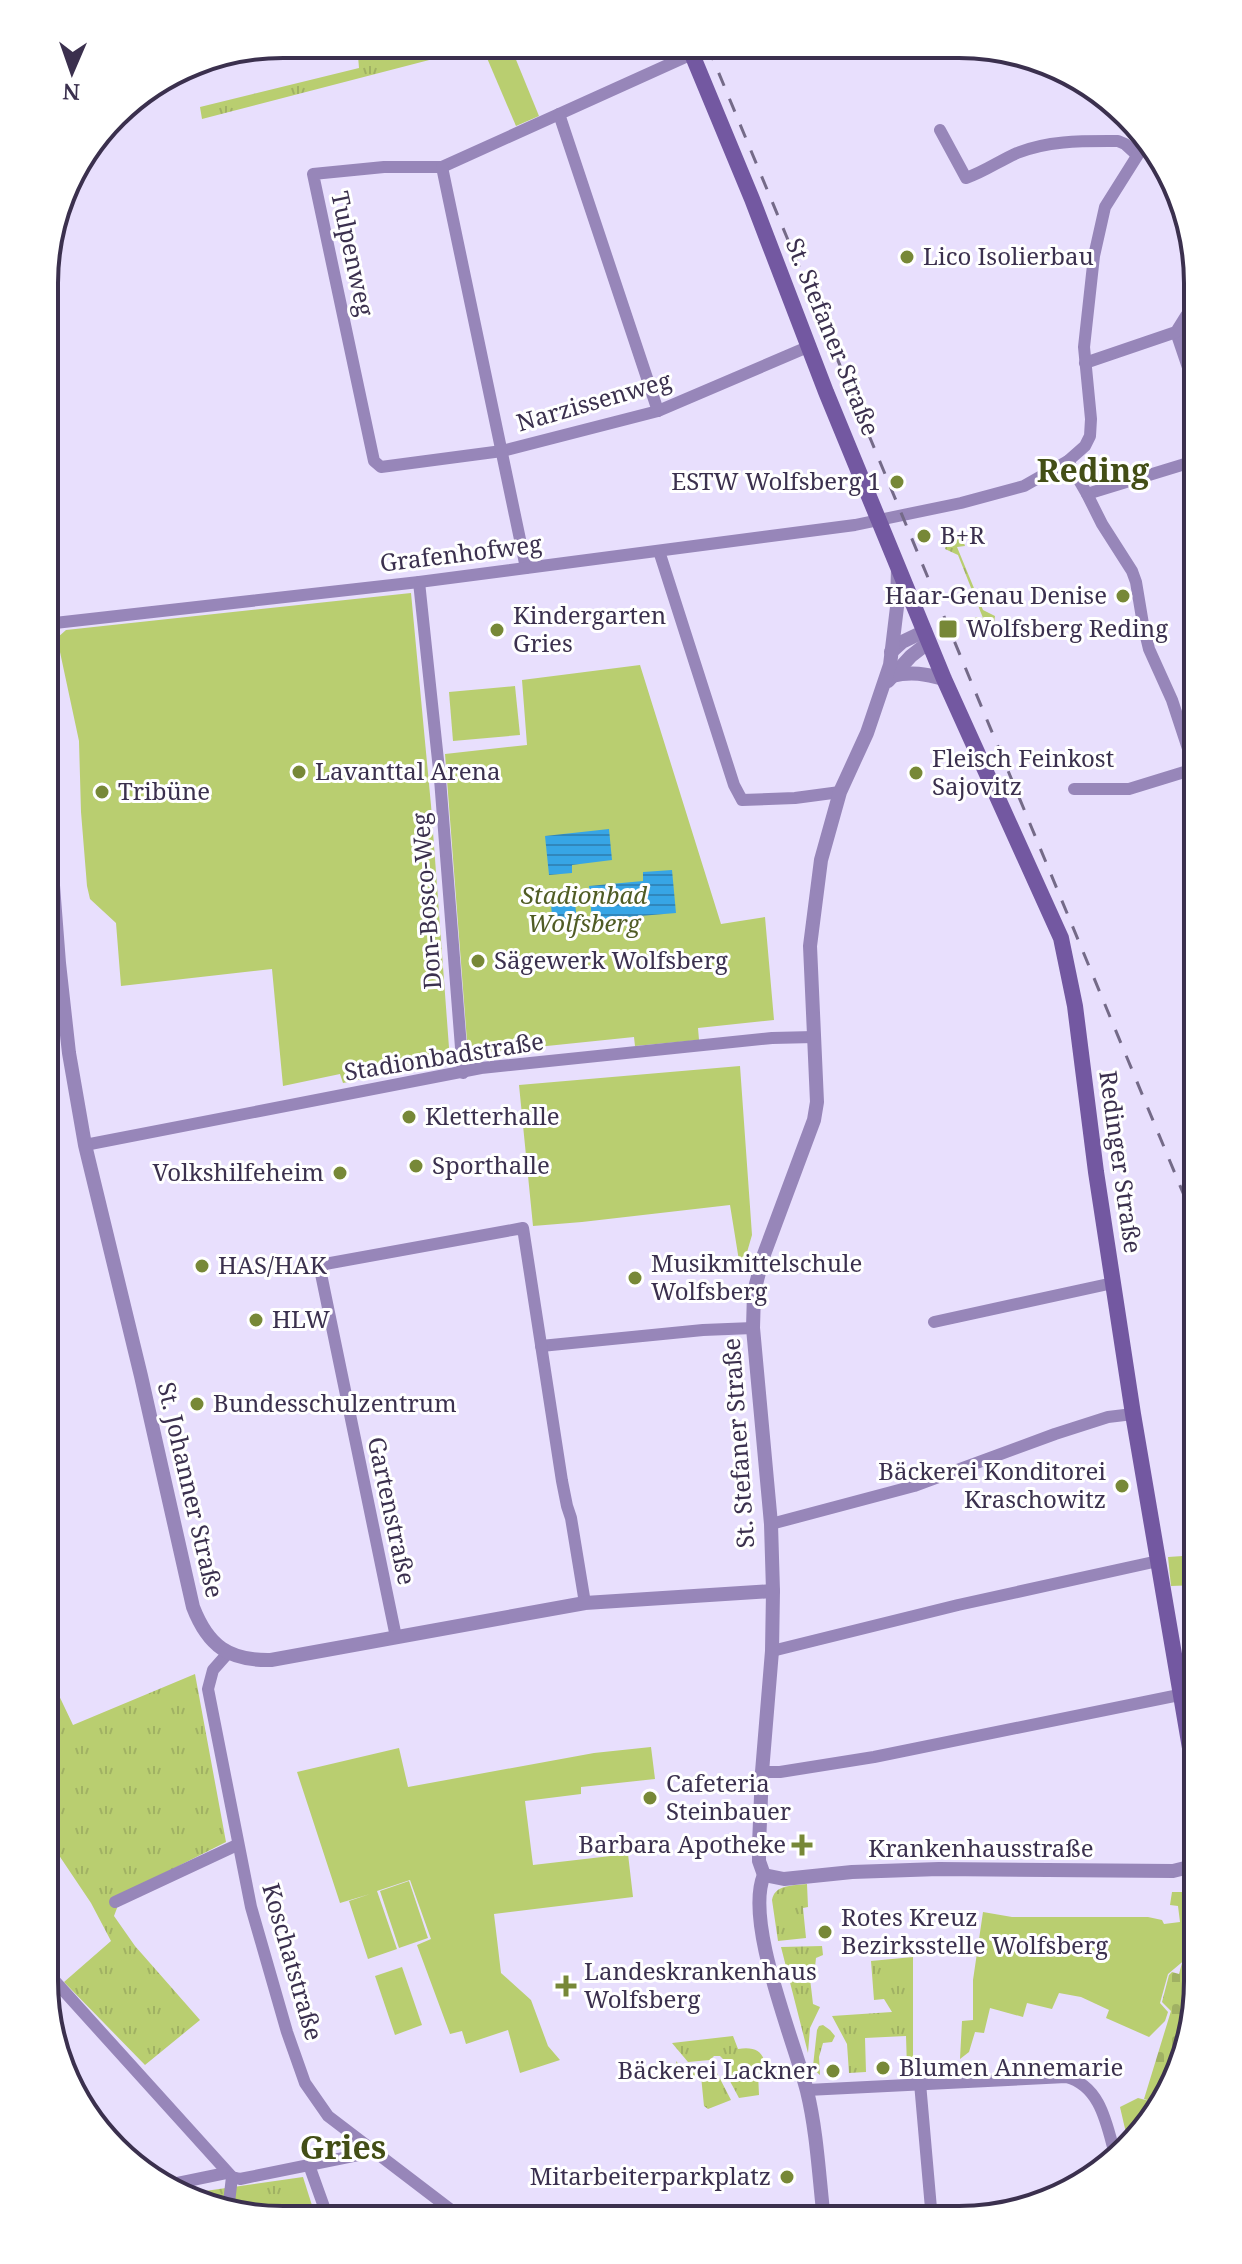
<svg xmlns="http://www.w3.org/2000/svg" width="1242" height="2264" font-family="'Noto Serif',serif">
  <style>
    .grass { fill: url(#grass-tufts) }
    .cemetery { fill: url(#cemetery-stones) }
    .green { fill: #b9ce70 }
    .water { fill: url(#water-rules) }
    .lines { fill: none; stroke-linecap: round; stroke-linejoin: round }
    .minor { stroke: #9786b9; stroke-width: 12 }
    .tertiary { stroke: #9786b9; stroke-width: 14 }
    .secondary { stroke: #7358a1; stroke-width: 16 }
    .rail { stroke: #746a88; stroke-width: 3; stroke-dasharray: 14 14; stroke-linecap: butt }
    .poi-dot { fill: #778837; stroke: #fff; stroke-width: 3 }
    .labels { text-anchor: middle; stroke-width: 6; stroke-linejoin: round; paint-order: stroke }
    .street-label { font-size: 24px; fill: #3b304e; stroke: #fff }
    .poi-label { font-size: 24px; fill: #3b304e; stroke: #fff; text-anchor: start }
    .park-label { font-size: 24px; font-style: italic; fill: #505c25; stroke: #fff }
    .district-label { font-size: 32px; font-weight: bold; fill: #434e16; stroke: #fff }
    .rim { fill: none; stroke: #3b304e; stroke-width: 4 }
  </style>
  <defs>
    <pattern id="grass-tufts" width="24" height="20" patternUnits="userSpaceOnUse" patternTransform="scale(2)"><rect width="24" height="20" fill="#b9ce70"/><path d="M3 7l-1-3M5 7V3M7 7l1-3M15 17l-1-3M17 17v-4M19 17l1-3" fill="none" stroke="#a0b163"/></pattern>
    <pattern id="cemetery-stones" width="16" height="16" patternUnits="userSpaceOnUse" patternTransform="scale(2)"><rect width="16" height="16" fill="#b9ce70"/><path d="M2 7V4a2 2 0 0 1 4 0v3zM10 15v-3a2 2 0 0 1 4 0v3z" fill="#a0b163"/></pattern>
    <pattern id="water-rules" width="6" height="5" patternUnits="userSpaceOnUse" patternTransform="scale(2)"><rect width="6" height="5" fill="#37a5e5"/><path d="M0 2.5h6" fill="none" stroke="#3087bc"/></pattern>
  </defs>
  <rect width="100%" height="100%" fill="#e8dffd"/>
  <g class="grass">
    <path d="M357,44L487,45L202,119L200,107L359,68Z"/>
    <path d="M957,536L963,540L965,546L957,547L983,610L995,616L994,623L986,627L979,628L975,619L976,617L983,618L958,555L945,549L948,539Z"/>
    <path d="M44,1664L73,1725L195,1674L226,1842L113,1899L117,1908L114,1916L135,1946L200,2020L145,2065L64,1982L111,1941L91,1903L44,1833Z"/>
    <path d="M807,1884L808,1907L803,1908L806,1938L778,1941L772,1900C775,1884 793,1886 807,1884Z"/>
    <path d="M822,1946L823,1955L816,1958L815,1967L809,1970L813,2004L820,2007L810,2028L808,2053L781,1947Z"/>
    <path d="M913,1957V2069L907,2068L906,2036L865,2038L866,2072L849,2073L847,2044L832,2016L892,2012L884,1999L874,2000L871,1961Z"/>
    <path d="M823,2025L830,2030L835,2036L832,2042L823,2043L819,2057L820,2075L813,2069V2066L817,2030L819,2026Z"/>
    <path d="M733,2036L738,2049C758,2046 764,2053 767,2071L758,2073L759,2095L739,2098L724,2070L725,2061L720,2056H714L710,2060L688,2062L672,2043Z"/>
    <path d="M676,2061L684,2071L710,2069L712,2072L716,2071L731,2100L708,2109L704,2106L701,2076L678,2078Z"/>
    <path d="M303,2177L316,2218H252L177,2195Z"/>
  </g>
  <path class="cemetery" d="M1197,1945V1997L1180,2072L1161,2104L1144,2099L1171,2011L1162,2002L1169,1975L1172,1972L1179,1974L1182,1963L1194,1955Z"/>
  <g class="green">
    <path d="M505,45H510L539,116L516,126L484,51Z"/>
    <path d="M411,593L431,805L450,1061L343,1083L340,1074L283,1086L272,969L121,986L116,923L90,899L87,886L81,812L79,741L57,638L66,630Z"/>
    <path d="M640,665L721,924L765,917L774,1020L698,1028L699,1040L635,1046L634,1037L468,1054L445,754L527,745L522,680Z"/>
    <path d="M515,686L520,735L453,741L449,692Z"/>
    <path d="M740,1066L752,1235L741,1273L730,1205L582,1222L533,1226L519,1085Z"/>
    <path d="M1198,1555V1585L1171,1586L1168,1557Z"/>
    <path d="M651,1747L655,1779L581,1787V1794L525,1801L533,1865L628,1854L633,1897L494,1914L501,1973L531,2000L548,2046L560,2060L520,2073L508,2030L466,2044L462,2031L450,2034L417,1945L431,1939L410,1880L377,1891L397,1949L368,1959L349,1901L370,1894L340,1903L297,1772L399,1748L408,1787L594,1753Z"/>
    <path d="M409,1881L428,1938L399,1948L380,1891Z"/>
    <path d="M1197,1886V1940L1193,1953L1168,1974L1160,2003L1168,2012L1165,2021L1149,2037L1106,2018L1109,2010L1081,1997L1059,1993L1052,2009L1027,2003L1023,2017L990,2008L984,2033L975,2032L969,2052L960,2059L962,2021L973,2020V1980L983,1912L1012,1917H1148L1162,1920L1164,1924L1180,1922L1178,1906L1170,1905L1172,1892H1194Z"/>
    <path d="M402,1967L422,2025L395,2035L375,1976Z"/>
    <path d="M1138,2098L1161,2104L1148,2127L1129,2146L1120,2107Z"/>
  </g>
  <g class="water">
    <path d="M609,829L612,860L572,865V873L549,875L545,836Z"/>
    <path d="M672,870L676,913L592,920L589,886L643,881V872Z"/>
    <path d="M574,894L577,921L553,924L550,896Z"/>
  </g>
  <g class="lines">
    <g class="minor">
      <path d="M692,54L442,167H384L313,174L374,461L381,467L502,451L658,411L810,346"/>
      <path d="M559,114L658,411"/>
      <path d="M940,130L966,178C984,172 999,161 1017,153C1049,140 1084,141 1118,141L1125,144L1137,155"/>
      <path d="M442,167L526,568"/>
      <path d="M1176,332L1198,397"/>
      <path d="M1085,363L1176,332L1186,316L1198,309"/>
      <path d="M1068,461L1087,494L1198,460"/>
      <path d="M1087,494L1102,524L1132,571L1136,582L1143,624L1149,649L1172,700L1198,779"/>
      <path d="M659,551L734,785L742,800L795,798L840,792"/>
      <path d="M419,582L440,779L463,1073"/>
      <path d="M46,624L419,582L855,525L961,503L1024,486L1068,461L1085,446L1090,436L1091,419L1084,347L1094,256L1105,207L1144,145"/>
      <path d="M1074,789H1129L1194,769"/>
      <path d="M85,1145L481,1068L772,1038L814,1037"/>
      <path d="M934,1322L1113,1283"/>
      <path d="M541,1346L703,1330L753,1328"/>
      <path d="M771,1524L914,1486L1055,1434L1108,1417L1133,1414"/>
      <path d="M396,1637L320,1269L325,1264L523,1228L562,1481L567,1506L571,1518L585,1603"/>
      <path d="M772,1651L958,1605L1158,1561"/>
      <path d="M228,1653L213,1670L208,1689L251,1907L287,2032L305,2083L328,2116L463,2219"/>
      <path d="M762,1772H780L874,1757L1179,1695"/>
      <path d="M115,1902L237,1845"/>
      <path d="M44,1969L232,2177L240,2179L373,2152"/>
      <path d="M920,2083L932,2220"/>
      <path d="M807,2090L1066,2077C1102,2086 1107,2127 1116,2158"/>
      <path d="M309,2165L328,2218"/>
      <path d="M163,2186L226,2173"/>
      <path d="M228,2211L232,2177"/>
    </g>
    <g class="tertiary">
      <path d="M891,652L902,642L925,631"/>
      <path d="M892,676C911,671 926,674 944,679"/>
      <path d="M888,681L911,656L929,642"/>
      <path d="M45,782L59,963L69,1053L85,1145L141,1376L193,1607C208,1646 229,1661 271,1660L585,1603L773,1591"/>
      <path d="M764,1875L759,1861V1845L762,1772L772,1651L773,1591L771,1524L753,1328L754,1292L763,1257L814,1120L817,1102L810,946L821,860L840,792L867,733L890,665L897,607L898,568"/>
      <path d="M764,1875L784,1879L852,1872L939,1869L1173,1871L1197,1865"/>
      <path d="M764,1875C744,1922 794,2040 807,2091C817,2132 819,2177 824,2220"/>
    </g>
    <path class="secondary" d="M689,47L752,199L826,392L944,679L1061,938L1075,1006L1096,1172L1133,1414L1198,1795"/>
    <path class="rail" d="M708,47L1198,1229"/>
  </g>
  <g class="poi-dot">
    <circle cx="907" cy="257" r="8"/>
    <circle cx="897" cy="482" r="8"/>
    <circle cx="924" cy="536" r="8"/>
    <circle cx="1123" cy="596" r="8"/>
    <rect x="938" y="619" width="20" height="20" rx="4"/>
    <circle cx="497" cy="630" r="8"/>
    <circle cx="299" cy="772" r="8"/>
    <circle cx="916" cy="773" r="8"/>
    <circle cx="102" cy="792" r="8"/>
    <circle cx="478" cy="961" r="8"/>
    <circle cx="409" cy="1117" r="8"/>
    <circle cx="416" cy="1166" r="8"/>
    <circle cx="340" cy="1173" r="8"/>
    <circle cx="202" cy="1266" r="8"/>
    <circle cx="635" cy="1278" r="8"/>
    <circle cx="256" cy="1320" r="8"/>
    <circle cx="197" cy="1404" r="8"/>
    <circle cx="1122" cy="1486" r="8"/>
    <circle cx="650" cy="1798" r="8"/>
    <path d="M798 1833h8v8h8v8h-8v8h-8v-8h-8v-8h8z"/>
    <circle cx="825" cy="1932" r="8"/>
    <path d="M562 1974h8v8h8v8h-8v8h-8v-8h-8v-8h8z"/>
    <circle cx="883" cy="2068" r="8"/>
    <circle cx="833" cy="2071" r="8"/>
    <circle cx="787" cy="2177" r="8"/>
  </g>
  <g class="labels">
    <g class="street-label">
      <text transform="translate(352 254) rotate(78)" y="8">Tulpenweg</text>
      <text transform="translate(832 337) rotate(68)" y="8">St. Stefaner Straße</text>
      <text transform="translate(594 402) rotate(-16)" y="8">Narzissenweg</text>
      <text transform="translate(461 554) rotate(-7)" y="8">Grafenhofweg</text>
      <text transform="translate(427 901) rotate(-94)" y="8">Don-Bosco-Weg</text>
      <text transform="translate(444 1057) rotate(-9)" y="8">Stadionbadstraße</text>
      <text transform="translate(1120 1162) rotate(82)" y="8">Redinger Straße</text>
      <text transform="translate(739 1443) rotate(-94)" y="8">St. Stefaner Straße</text>
      <text transform="translate(190 1490) rotate(77)" y="8">St. Johanner Straße</text>
      <text transform="translate(391 1511) rotate(78)" y="8">Gartenstraße</text>
      <text x="981" y="1857">Krankenhausstraße</text>
      <text transform="translate(292 1962) rotate(74)" y="8">Koschatstraße</text>
    </g>
    <g class="poi-label">
      <text x="923" y="265">Lico Isolierbau</text>
      <text x="881" y="490" text-anchor="end">ESTW Wolfsberg 1</text>
      <text x="940" y="544">B+R</text>
      <text x="1107" y="604" text-anchor="end">Haar-Genau Denise</text>
      <text x="513" y="624">Kindergarten<tspan x="513" dy="28">Gries</tspan></text>
      <text x="966" y="637">Wolfsberg Reding</text>
      <text x="932" y="767">Fleisch Feinkost<tspan x="932" dy="28">Sajovitz</tspan></text>
      <text x="315" y="780">Lavanttal Arena</text>
      <text x="118" y="800">Tribüne</text>
      <text x="494" y="969">Sägewerk Wolfsberg</text>
      <text x="425" y="1125">Kletterhalle</text>
      <text x="432" y="1174">Sporthalle</text>
      <text x="324" y="1181" text-anchor="end">Volkshilfeheim</text>
      <text x="651" y="1272">Musikmittelschule<tspan x="651" dy="28">Wolfsberg</tspan></text>
      <text x="218" y="1274">HAS/HAK</text>
      <text x="272" y="1328">HLW</text>
      <text x="213" y="1412">Bundesschulzentrum</text>
      <text x="1106" y="1480" text-anchor="end">Bäckerei Konditorei<tspan x="1106" dy="28">Kraschowitz</tspan></text>
      <text x="666" y="1792">Cafeteria<tspan x="666" dy="28">Steinbauer</tspan></text>
      <text x="786" y="1853" text-anchor="end">Barbara Apotheke</text>
      <text x="841" y="1926">Rotes Kreuz<tspan x="841" dy="28">Bezirksstelle Wolfsberg</tspan></text>
      <text x="584" y="1980">Landeskrankenhaus<tspan x="584" dy="28">Wolfsberg</tspan></text>
      <text x="899" y="2076">Blumen Annemarie</text>
      <text x="817" y="2079" text-anchor="end">Bäckerei Lackner</text>
      <text x="771" y="2185" text-anchor="end">Mitarbeiterparkplatz</text>
    </g>
    <g class="park-label">
      <text x="584" y="904">Stadionbad<tspan x="584" dy="28">Wolfsberg</tspan></text>
    </g>
    <g class="district-label">
      <text x="1093" y="482">Reding</text>
      <text x="343" y="2159">Gries</text>
    </g>
  </g>
  <path d="M0 0H1242V2264H0ZM283 58H959A225 225 0 0 1 1184 283V1981A225 225 0 0 1 959 2206H283A225 225 0 0 1 58 1981V283A225 225 0 0 1 283 58Z" fill="#fff" fill-rule="evenodd"/>
  <path class="rim" d="M283 58H959A225 225 0 0 1 1184 283V1981A225 225 0 0 1 959 2206H283A225 225 0 0 1 58 1981V283A225 225 0 0 1 283 58Z"/>
  <g transform="translate(72 72) rotate(182)" stroke="#ffffff" stroke-width="6" paint-order="stroke">
  <path d="M0-6L14 30L0 20L-14 30Z" fill="#3b304e"/>
  <text y="-12" font-size="22" font-weight="bold" text-anchor="middle" fill="#3b304e">N</text>
  </g>
</svg>
